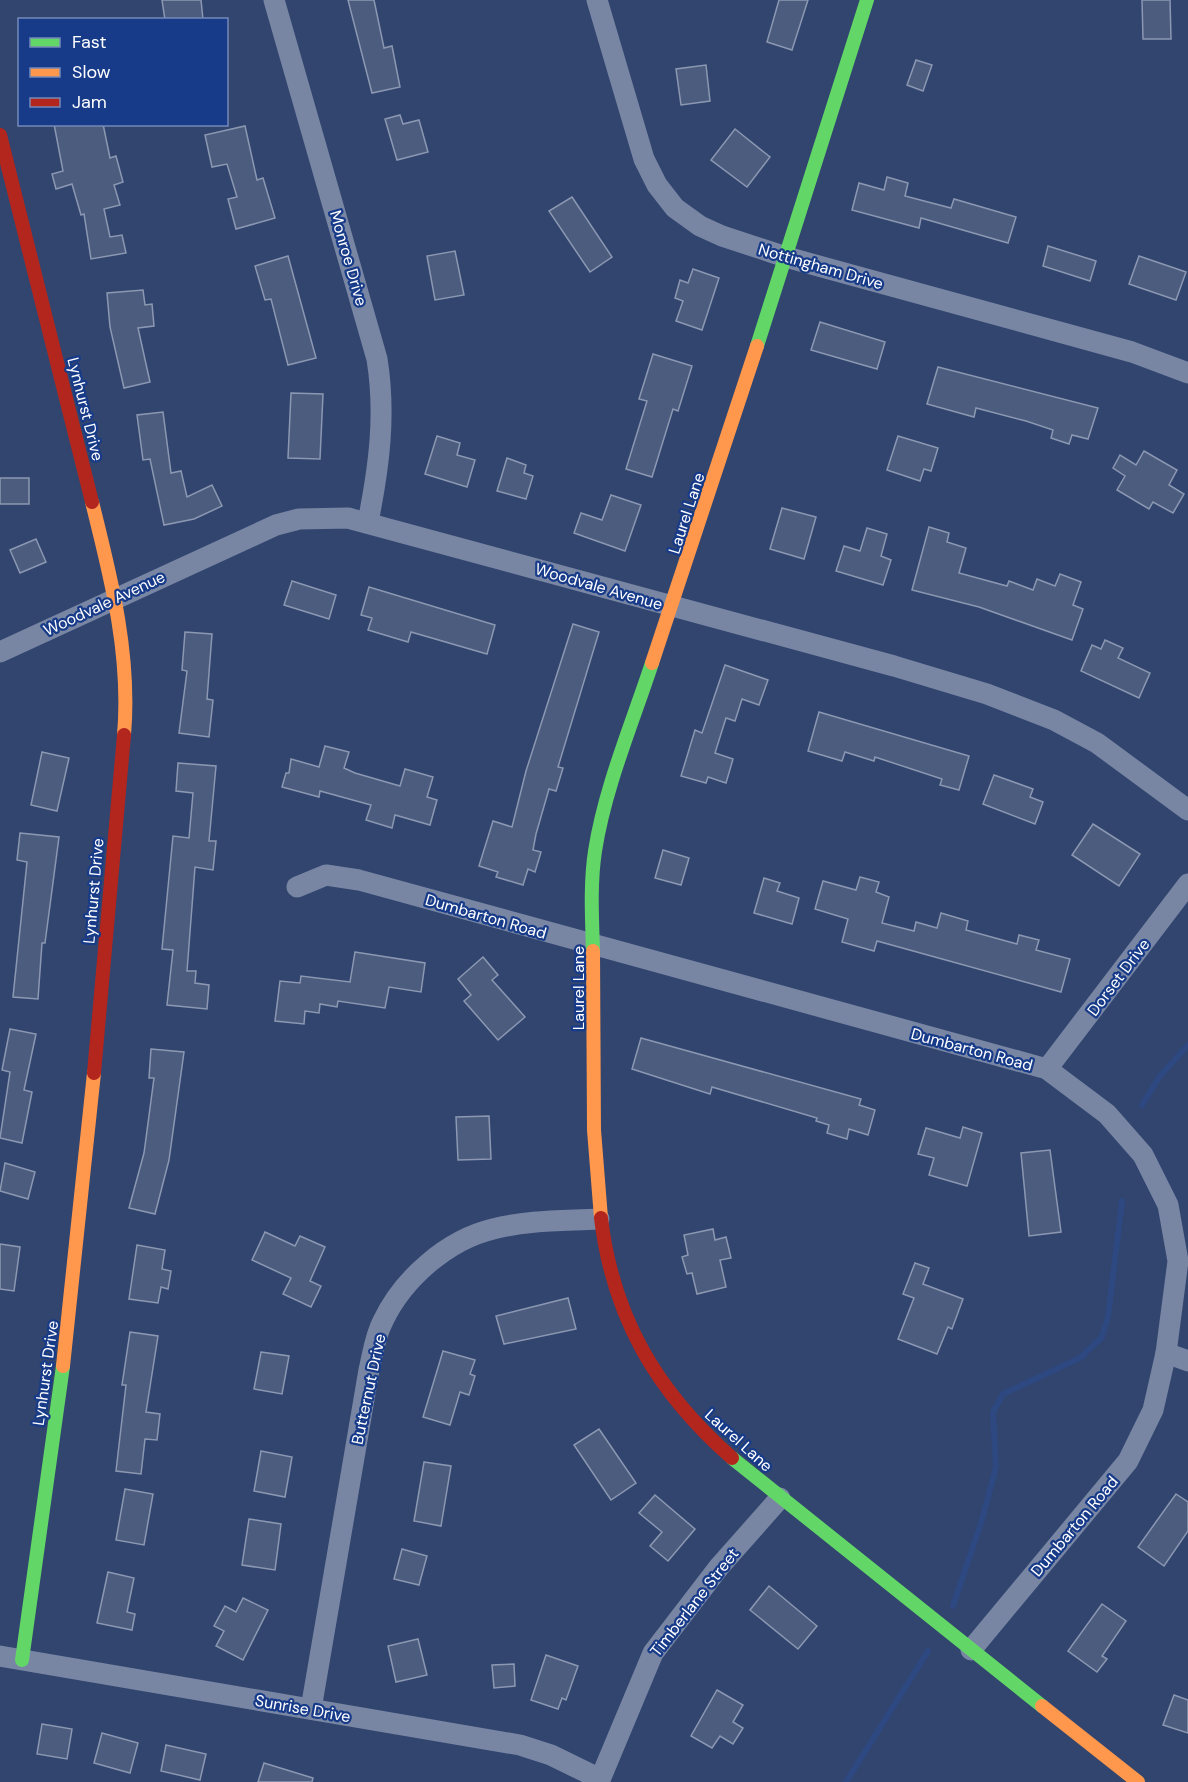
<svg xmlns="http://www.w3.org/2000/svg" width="1188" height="1782" font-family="'DM Sans',sans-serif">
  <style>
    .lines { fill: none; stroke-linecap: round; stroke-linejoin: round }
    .stream { stroke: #2e4881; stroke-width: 6 }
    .building { fill: #4b5c7e; stroke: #8c98b2; stroke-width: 1.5 }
    .street { stroke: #7886a4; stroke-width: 21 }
    .fast { stroke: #63d668; stroke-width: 14 }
    .slow { stroke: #ff974d; stroke-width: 14 }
    .jam { stroke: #b3261e; stroke-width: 14 }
    .labels { text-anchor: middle; stroke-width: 4.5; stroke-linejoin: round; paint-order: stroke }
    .street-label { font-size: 16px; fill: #fff; stroke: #173b89 }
  </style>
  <rect width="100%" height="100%" fill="#31456f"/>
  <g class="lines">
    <g class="stream">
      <path d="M1142,1105L1160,1076L1188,1045"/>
      <path d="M953,1606L982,1520L996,1467L993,1412L1003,1394L1080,1358L1102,1337L1108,1317L1122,1201"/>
      <path d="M846,1782L928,1651"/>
    </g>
  </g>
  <g class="building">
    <path d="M162,0H201L203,20H165Z"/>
    <path d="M348,0H374L384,48L392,46L400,87L372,93Z"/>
    <path d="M779,0H808L792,50L767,42Z"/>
    <path d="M1142,0H1170L1171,39H1143Z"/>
    <path d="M916,60L932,65L923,91L907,85Z"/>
    <path d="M706,65L710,101L681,105L676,69Z"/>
    <path d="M400,115L403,124L419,120L428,152L397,160L385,119Z"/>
    <path d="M54,124H103L110,158L116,156L123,182L114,185L120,205L104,209L110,237L122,235L126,253L91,259L84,214L81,215L72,184L56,189L52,174L63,171Z"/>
    <path d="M245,126L257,180L263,178L275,218L236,229L228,199L237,197L227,164L212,167L205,135Z"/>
    <path d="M735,129L770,157L747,187L711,160Z"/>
    <path d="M887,177L908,183L905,196L951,208L954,199L1016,217L1008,243L921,218L919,228L852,210L859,183L884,190Z"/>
    <path d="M572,197L612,257L590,272L549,211Z"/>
    <path d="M1048,246L1096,261L1090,281L1043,266Z"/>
    <path d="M455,251L464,295L435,300L427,256Z"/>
    <path d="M288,256L316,358L288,365L271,299L265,300L255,266Z"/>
    <path d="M1139,256L1186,272L1176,300L1129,284Z"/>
    <path d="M693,269L719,278L702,330L676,321L683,301L675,298L680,280L688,283Z"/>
    <path d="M143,290L145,305L152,304L154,326L138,328L150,382L124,388L110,327L107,293Z"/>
    <path d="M820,322L885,342L877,369L811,350Z"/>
    <path d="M653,354L692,366L678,411L673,409L652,477L626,469L647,401L639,399Z"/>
    <path d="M938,367L1098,408L1088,439L1072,435L1069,444L1051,438L1053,430L1026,421L976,408L974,417L927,404Z"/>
    <path d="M291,393L323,394L320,459L288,458Z"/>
    <path d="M163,412L171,473L181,471L187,497L212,485L222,506L194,519L164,525L150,459L143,460L137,415Z"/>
    <path d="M437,436L460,443L457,455L475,460L467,487L425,474Z"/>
    <path d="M898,436L938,448L931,471L924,469L920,481L887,470Z"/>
    <path d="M1144,451L1177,470L1169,485L1184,494L1173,513L1153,502L1149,509L1117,490L1125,476L1113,468L1120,455L1136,465Z"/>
    <path d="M507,458L526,465L524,473L533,476L526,499L497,491Z"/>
    <rect x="0" y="478" width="29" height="26"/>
    <path d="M611,495L641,505L625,551L574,533L581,513L602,520Z"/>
    <path d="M782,508L816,517L804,559L770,549Z"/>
    <path d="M929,527L949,533L947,542L966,548L959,573L1007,586L1009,581L1033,590L1037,579L1055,586L1060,574L1081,582L1073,605L1083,609L1072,640L979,607L912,590Z"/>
    <path d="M867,528L887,534L881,556L891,560L883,585L836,571L844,546L860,551Z"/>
    <path d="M36,539L46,562L20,573L10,550Z"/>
    <path d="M292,581L336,595L329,619L284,605Z"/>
    <path d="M369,587L495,625L487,654L411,632L408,642L368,630L372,618L361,615Z"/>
    <path d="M573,624L599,632L558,767L563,768L556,791L549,789L536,834L533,850L541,852L535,872L528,869L523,885L496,877L498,872L479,866L493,821L512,827L526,771Z"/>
    <path d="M185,632L212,634L207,699L213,700L209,737L179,733L187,671L182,670Z"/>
    <path d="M1105,640L1123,648L1118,658L1150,673L1139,698L1081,671L1092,645L1101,649Z"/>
    <path d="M725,665L768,680L759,705L742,699L735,721L726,718L715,753L733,759L726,783L708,777L706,783L681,776L695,730L702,733Z"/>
    <path d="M819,712L969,756L959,790L940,785L942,779L875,757L874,761L845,752L842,761L808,751Z"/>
    <path d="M325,746L349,752L344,768L355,773L400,786L405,769L433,777L427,797L437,800L430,825L395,815L392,828L366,820L371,805L320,791L319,797L282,787L286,773H289L291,759L319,767Z"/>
    <path d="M42,752L69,758L57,811L31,805Z"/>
    <path d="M178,763L216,766L209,841H216L213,870L195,867L187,971H196L195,983L209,985L207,1009L167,1005L173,950L162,949L173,836L189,838L193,793L176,791Z"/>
    <path d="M994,775L1033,789L1030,797L1043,802L1035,824L983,804Z"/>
    <path d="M1093,824L1140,854L1119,886L1072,855Z"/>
    <path d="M20,833L59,837L45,943H42L38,999L13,997L27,862L17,860Z"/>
    <path d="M663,850L689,858L681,885L655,878Z"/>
    <path d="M860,877L879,882L876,892L889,897L882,923L914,931L916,922L937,928L941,913L968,921L966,930L1017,944L1019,935L1039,940L1036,950L1070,959L1061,992L877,941L874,951L842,942L848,919L815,909L823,881L856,890Z"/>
    <path d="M764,878L780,883L777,891L799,898L792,924L754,913Z"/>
    <path d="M355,952L425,963L421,992L389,987L385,1008L338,1001L337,1007L320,1004L319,1013L305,1011L304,1024L275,1021L280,981L300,983L301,976L350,982Z"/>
    <path d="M483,957L498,975L492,980L525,1017L498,1040L464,1001L471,995L458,979Z"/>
    <path d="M10,1029L36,1034L24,1090L32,1092L22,1143L0,1138L10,1072L2,1070Z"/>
    <path d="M641,1038L861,1099L859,1105L875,1110L868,1135L849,1129L847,1139L827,1133L829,1125L816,1121L817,1118L712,1087L710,1094L632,1069Z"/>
    <path d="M151,1049L184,1052L169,1160L155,1214L129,1208L144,1153L154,1078H149Z"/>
    <path d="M489,1116L491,1159L458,1160L456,1117Z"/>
    <path d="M963,1127L982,1133L967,1186L929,1175L934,1158L918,1154L926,1128L960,1138Z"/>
    <path d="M1050,1150L1061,1232L1029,1236L1021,1153Z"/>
    <path d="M5,1163L35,1172L28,1199L0,1191Z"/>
    <path d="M713,1229L715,1240L726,1237L731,1258L720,1260L726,1287L697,1294L692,1273L687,1274L682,1257L688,1255L684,1235Z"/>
    <path d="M265,1232L295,1246L300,1236L325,1247L310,1281L321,1286L311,1307L283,1294L291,1278L252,1260Z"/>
    <path d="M0,1244L20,1247L14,1291L0,1289Z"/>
    <path d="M137,1245L165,1250L162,1269L171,1271L168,1289L161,1287L158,1303L129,1299Z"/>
    <path d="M915,1263L929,1268L923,1284L963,1299L952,1329L948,1327L937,1354L898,1339L914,1298L903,1294Z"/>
    <path d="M568,1298L576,1329L504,1344L496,1316Z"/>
    <path d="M130,1332L158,1336L146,1412L160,1414L157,1440L145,1439L141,1474L116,1471L126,1385H122Z"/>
    <path d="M443,1351L475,1360L470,1374L475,1376L469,1395L460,1392L450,1425L423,1417Z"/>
    <path d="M261,1352L289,1356L282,1394L254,1389Z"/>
    <path d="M599,1429L636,1483L611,1500L574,1445Z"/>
    <path d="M261,1451L292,1457L285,1497L254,1491Z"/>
    <path d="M424,1462L451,1466L441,1526L414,1521Z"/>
    <path d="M125,1489L153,1494L144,1545L116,1540Z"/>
    <path d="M1176,1494L1188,1502V1531L1164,1566L1138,1547Z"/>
    <path d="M655,1495L695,1529L668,1561L650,1546L662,1532L639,1513Z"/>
    <path d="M249,1519L281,1524L275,1570L242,1565Z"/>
    <path d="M402,1549L427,1556L419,1585L394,1579Z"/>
    <path d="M108,1572L134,1578L127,1612L135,1614L132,1630L97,1623Z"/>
    <path d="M769,1586L817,1626L798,1649L750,1610Z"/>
    <path d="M243,1598L268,1610L243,1660L216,1646L224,1631L214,1626L225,1606L236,1612Z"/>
    <path d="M1102,1604L1126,1621L1102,1656L1107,1659L1097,1672L1068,1651Z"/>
    <path d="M418,1639L427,1675L396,1682L388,1646Z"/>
    <path d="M546,1655L578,1666L566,1700L562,1698L558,1709L531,1700Z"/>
    <path d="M514,1664L515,1686L494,1688L492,1665Z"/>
    <path d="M717,1690L743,1705L733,1722L743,1728L733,1744L720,1736L712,1748L691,1736Z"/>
    <path d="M1174,1695L1188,1700V1733L1163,1725Z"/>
    <path d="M42,1724L72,1729L67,1759L37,1754Z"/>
    <path d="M102,1733L138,1743L130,1773L94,1763Z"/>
    <path d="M166,1745L206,1754L200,1780L161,1771Z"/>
    <path d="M264,1763L313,1778L312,1782H258Z"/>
  </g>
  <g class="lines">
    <g class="street">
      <path d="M274,0L377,359C386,415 379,467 368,522"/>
      <path d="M597,0L644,159L657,185L675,208L700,226L722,236L786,257L1132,352L1188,373"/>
      <path d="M0,652L276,525L299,519L348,518L894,666L987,694L1054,720L1097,743L1188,810"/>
      <path d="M297,887L326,875L359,880L1047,1069L1107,1114L1143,1155L1168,1205L1178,1261L1166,1353L1153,1410L1128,1461L971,1650"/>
      <path d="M1047,1069L1188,884"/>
      <path d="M1166,1353L1188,1361"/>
      <path d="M0,1656L520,1745L551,1755L600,1779"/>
      <path d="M311,1709L369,1370C373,1353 375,1336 383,1321C403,1279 447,1240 493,1229C528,1220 564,1221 599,1219"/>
      <path d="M599,1782L653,1653L719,1567L780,1498"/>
    </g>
    <g class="fast">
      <path d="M757,346L867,0"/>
      <path d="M593,951C592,918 590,884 595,851C605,787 632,724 652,663"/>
      <path d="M732,1458L1042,1706"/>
      <path d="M22,1660L63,1366"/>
    </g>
    <g class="slow">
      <path d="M92,502C111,578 131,655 124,735"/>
      <path d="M652,663L757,346"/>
      <path d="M593,951L594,1130L601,1218"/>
      <path d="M63,1366L94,1073"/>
      <path d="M1042,1706L1138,1782"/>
    </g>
    <g class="jam">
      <path d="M0,135L92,502"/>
      <path d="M94,1073L124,735"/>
      <path d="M601,1218C613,1318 657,1392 732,1458"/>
    </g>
  </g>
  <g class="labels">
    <g class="street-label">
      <text transform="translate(349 258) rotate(74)" y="6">Monroe Drive</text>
      <text transform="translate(821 266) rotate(16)" y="6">Nottingham Drive</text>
      <text transform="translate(86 409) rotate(76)" y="6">Lynhurst Drive</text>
      <text transform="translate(686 513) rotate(-72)" y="6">Laurel Lane</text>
      <text transform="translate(599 586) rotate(16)" y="6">Woodvale Avenue</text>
      <text transform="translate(104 603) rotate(-25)" y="6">Woodvale Avenue</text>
      <text transform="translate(93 891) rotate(-85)" y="6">Lynhurst Drive</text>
      <text transform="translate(486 916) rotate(16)" y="6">Dumbarton Road</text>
      <text transform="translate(1118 977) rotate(-53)" y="6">Dorset Drive</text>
      <text transform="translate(578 988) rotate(-90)" y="6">Laurel Lane</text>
      <text transform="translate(972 1049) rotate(15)" y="6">Dumbarton Road</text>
      <text transform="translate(45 1373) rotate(-82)" y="6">Lynhurst Drive</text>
      <text transform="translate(368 1389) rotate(-78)" y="6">Butternut Drive</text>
      <text transform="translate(739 1440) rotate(42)" y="6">Laurel Lane</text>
      <text transform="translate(1074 1526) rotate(-50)" y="6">Dumbarton Road</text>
      <text transform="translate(694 1602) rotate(-52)" y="6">Timberlane Street</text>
      <text transform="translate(303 1708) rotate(10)" y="6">Sunrise Drive</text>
    </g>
  </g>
  <rect x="18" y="18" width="210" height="108" fill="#173b89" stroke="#7489b8" stroke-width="1.5"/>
  <rect x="30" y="38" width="30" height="9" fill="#63d668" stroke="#7489b8" stroke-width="1.5"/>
  <text x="72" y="48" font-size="18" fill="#ffffff">Fast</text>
  <rect x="30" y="68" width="30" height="9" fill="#ff974d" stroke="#7489b8" stroke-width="1.5"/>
  <text x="72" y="78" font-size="18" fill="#ffffff">Slow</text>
  <rect x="30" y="98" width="30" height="9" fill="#b3261e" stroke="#7489b8" stroke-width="1.5"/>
  <text x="72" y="108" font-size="18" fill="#ffffff">Jam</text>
</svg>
